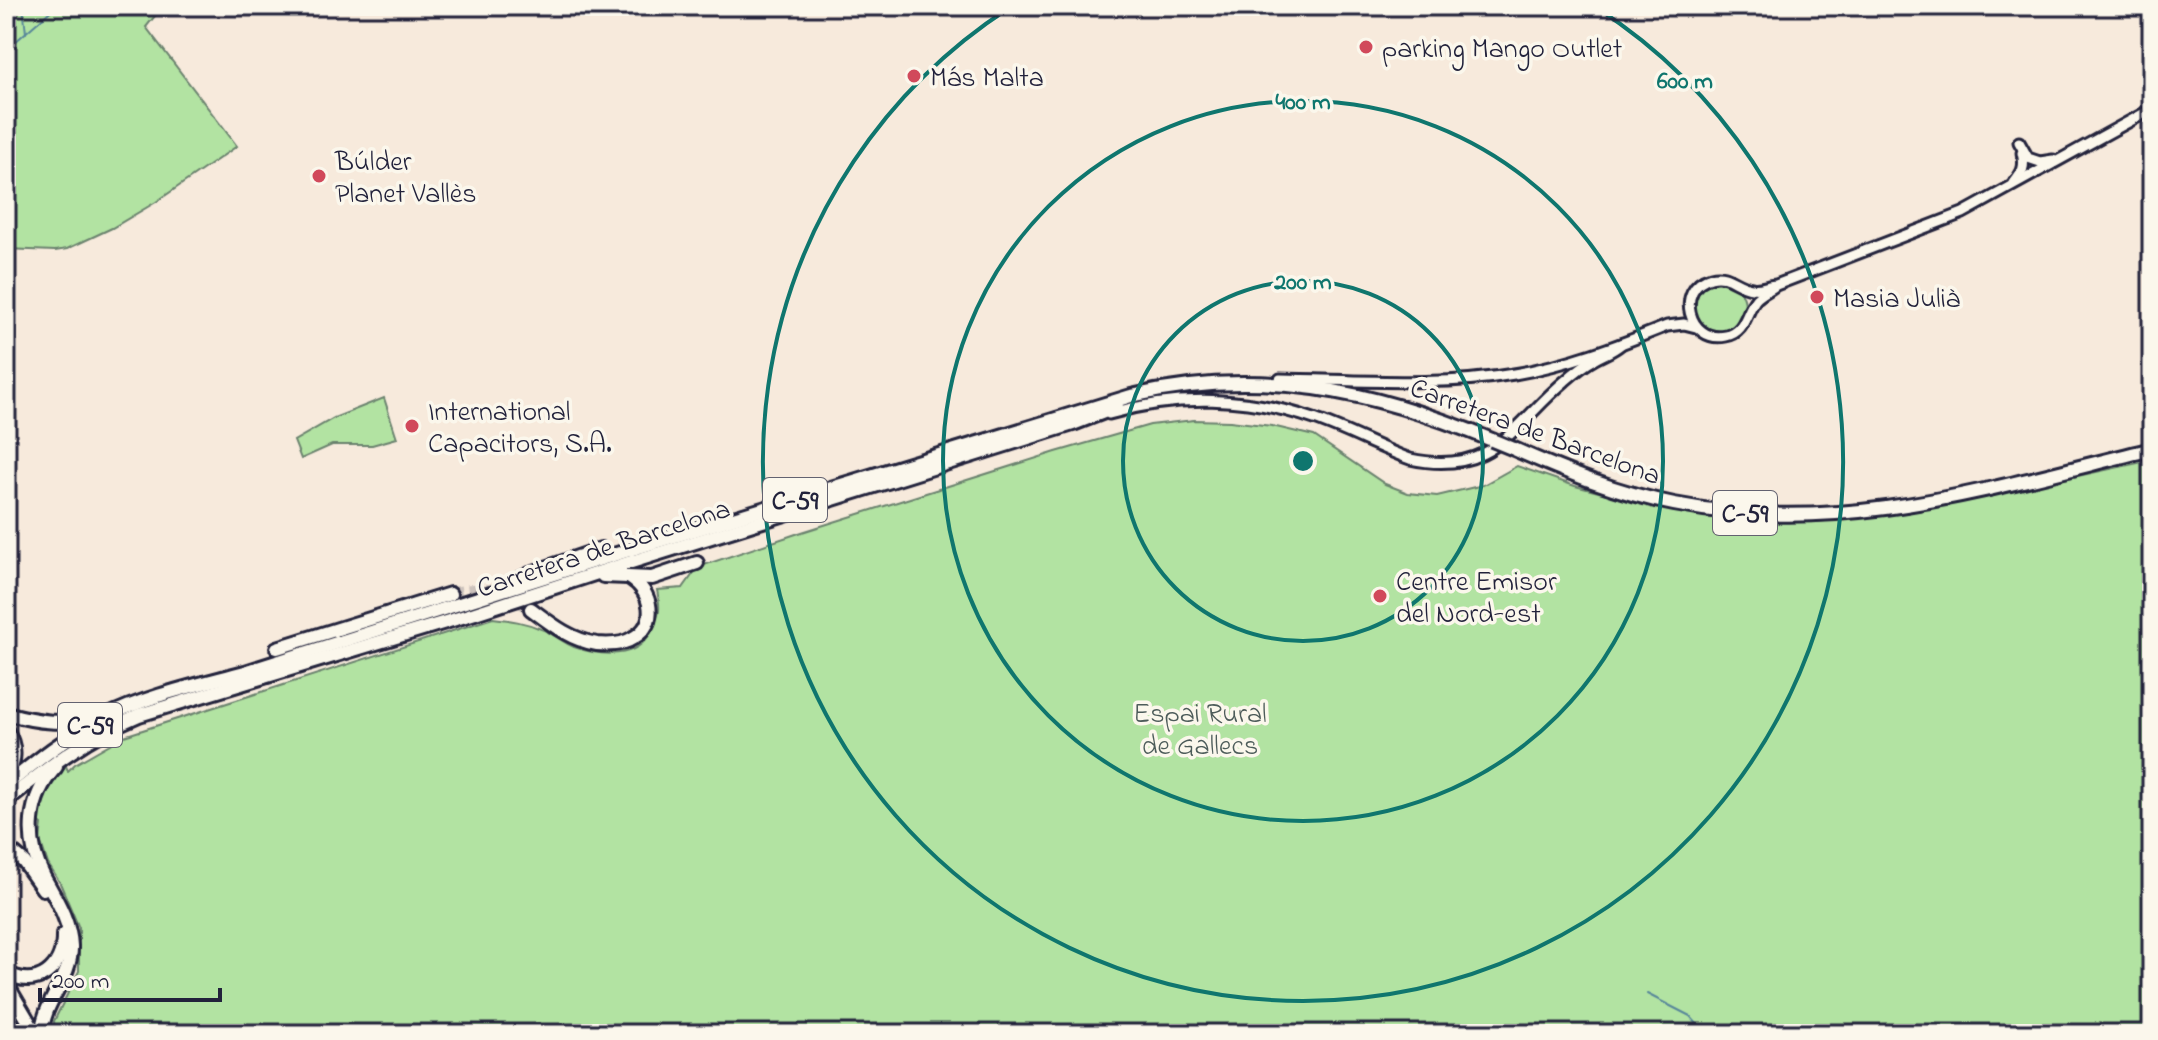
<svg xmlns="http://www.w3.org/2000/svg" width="2158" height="1040" font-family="'Indie Flower',sans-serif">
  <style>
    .green { fill: #b2e3a2; stroke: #6a826e; stroke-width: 2 }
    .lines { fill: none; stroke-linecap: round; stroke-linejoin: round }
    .stream { stroke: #58879a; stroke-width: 2 }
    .trunk-tunnel { stroke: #ccc2bc; stroke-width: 12; stroke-dasharray: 12 6; stroke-linecap: butt }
    .tertiary-casing { stroke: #22223b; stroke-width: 15 }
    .trunk-casing { stroke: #22223b; stroke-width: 18 }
    .motorway-casing { stroke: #22223b; stroke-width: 20 }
    .tertiary { stroke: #fbf7ec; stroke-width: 9 }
    .trunk { stroke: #fbf7ec; stroke-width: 12 }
    .motorway { stroke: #fbf7ec; stroke-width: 14 }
    .trunk-bridge-casing { stroke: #22223b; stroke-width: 18; stroke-linecap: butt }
    .trunk-bridge { stroke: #fbf7ec; stroke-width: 12 }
    .ring { fill: none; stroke: #0f766e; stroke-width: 4 }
    .poi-dot { fill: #d1495b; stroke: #fbf7ec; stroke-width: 3 }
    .labels { text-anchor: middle; stroke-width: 7; stroke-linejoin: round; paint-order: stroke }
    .shield { fill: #fbf7ec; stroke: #636270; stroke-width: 2 }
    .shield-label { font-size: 26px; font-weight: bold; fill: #22223b }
    .poi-label { font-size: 28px; fill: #22223b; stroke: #fbf7ec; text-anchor: start }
    .street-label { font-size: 28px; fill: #22223b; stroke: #fbf7ec }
    .park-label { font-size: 28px; fill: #4d5c5a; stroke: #fbf7ec }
    .centre { fill: #0f766e; stroke: #fbf7ec; stroke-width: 4 }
    .ring-label { font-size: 24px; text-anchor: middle; font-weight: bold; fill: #0f766e; stroke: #fbf7ec; stroke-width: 7; stroke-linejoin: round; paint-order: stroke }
  </style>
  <rect width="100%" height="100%" fill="#f7eadc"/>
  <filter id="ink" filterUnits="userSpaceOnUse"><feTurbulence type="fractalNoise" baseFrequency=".0125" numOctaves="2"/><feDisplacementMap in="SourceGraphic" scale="16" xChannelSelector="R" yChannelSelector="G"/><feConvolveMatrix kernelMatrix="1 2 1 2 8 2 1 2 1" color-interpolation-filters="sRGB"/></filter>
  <g filter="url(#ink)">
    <g class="green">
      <path d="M6,6H163L146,27L237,146L156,202L112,228L67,249L55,251L6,249Z"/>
      <circle cx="1720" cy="306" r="25"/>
      <path d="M384,398L397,438L372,445H332L301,459L294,441L334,418Z"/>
      <path d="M1194,420L1230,421L1272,426L1314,436L1385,484L1408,493L1437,496L1483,485L1517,466L1575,486L1642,503L1721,519L1815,522L1905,513L2152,460V1034H55L54,1021L79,971V928L60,883L48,864L40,840L42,824L38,821C43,797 46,783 66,766L68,771L75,764L124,736L493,618C510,620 525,622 541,629C553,633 563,643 574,647C600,656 638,660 651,631C660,613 661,610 657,590L683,588L698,567L802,532L1056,452L1150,425Z"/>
    </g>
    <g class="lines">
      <g class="stream">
        <path d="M23,6L26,33"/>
        <path d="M6,50L56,6"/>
        <path d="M1647,994L1690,1016L1706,1034"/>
      </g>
      <path class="trunk-tunnel" d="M450,594C484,585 502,591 531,609"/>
      <g class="tertiary-casing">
        <g id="tertiary">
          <path d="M2019,142L2028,158L2040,162L2053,160"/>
          <path d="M2014,183C2022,173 2026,167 2022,153"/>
          <path d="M1776,285C1770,290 1762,293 1756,299C1745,313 1746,332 1726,336C1688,344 1674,287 1711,277C1728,272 1736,286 1752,288C1760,290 1768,285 1776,285L1963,213L2152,109"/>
          <path d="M1280,379C1356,380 1439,387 1514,374C1567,365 1617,346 1667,326L1684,324L1696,327"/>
          <path d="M1109,414C1177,394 1248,396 1314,419C1347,430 1377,447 1410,459C1493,477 1512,426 1565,381C1574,373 1584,365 1595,359C1604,354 1613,351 1621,344"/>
        </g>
      </g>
      <g class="trunk-casing">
        <g id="trunk">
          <path d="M1514,449C1566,472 1618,493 1674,504C1842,537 1991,488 2152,449"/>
          <path d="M603,576L652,578L697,563"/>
          <path d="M514,582L534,572L601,549"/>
          <path d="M531,609C551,624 571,640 597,644C608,645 623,645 633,638C659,624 652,591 630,578"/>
          <path d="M277,648L450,594"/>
          <path d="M6,713C37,722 65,726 96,716"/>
          <path d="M6,730C17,747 15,762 6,780"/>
          <path d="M6,786C36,761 67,736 103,718C146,696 197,685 245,672L626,551L1131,396C1258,366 1373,390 1492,440"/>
          <path d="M6,801C51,765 86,737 139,715L472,614L628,563L1073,424L1117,407"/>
          <path d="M6,847L24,862L43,889"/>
          <path d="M6,973C37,990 64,969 63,935"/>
          <path d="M6,983L36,1034"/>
          <path d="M42,1034C42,1002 72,979 71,946C70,921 56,899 44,877C25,841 27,798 56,767"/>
        </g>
      </g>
      <g class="motorway-casing">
        <path id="motorway" d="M6,1022L15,1034"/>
      </g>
      <use href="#tertiary" class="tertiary"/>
      <use href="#trunk" class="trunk"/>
      <use href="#motorway" class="motorway"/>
      <g class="trunk-bridge-casing">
        <path id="trunk-bridge" d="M1492,440L1514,449"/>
      </g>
      <use href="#trunk-bridge" class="trunk-bridge"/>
    </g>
  </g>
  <g class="ring">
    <circle cx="1303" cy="461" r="180"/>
    <circle cx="1303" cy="461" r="360"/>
    <path d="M1597 8A540 540 0 1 1 1009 8"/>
  </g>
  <g class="poi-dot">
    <circle cx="1366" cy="47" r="8"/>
    <circle cx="914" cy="76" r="8"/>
    <circle cx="319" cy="176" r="8"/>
    <circle cx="1817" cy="297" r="8"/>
    <circle cx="412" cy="426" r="8"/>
    <circle cx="1380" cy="596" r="8"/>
  </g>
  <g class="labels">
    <g class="shield">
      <rect x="763" y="478" width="64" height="44" rx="6"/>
      <rect x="1713" y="491" width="64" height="44" rx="6"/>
      <rect x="58" y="703" width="64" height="44" rx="6"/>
    </g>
    <g class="shield-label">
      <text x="795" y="509">C-59</text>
      <text x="1745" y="522">C-59</text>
      <text x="90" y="734">C-59</text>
    </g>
    <g class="poi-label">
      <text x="1382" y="57">parking Mango Outlet</text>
      <text x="930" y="86">Más Malta</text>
      <text x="335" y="170">Búlder<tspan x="335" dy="32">Planet Vallès</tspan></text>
      <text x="1833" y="307">Masia Julià</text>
      <text x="428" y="420">International<tspan x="428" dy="32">Capacitors, S.A.</tspan></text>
      <text x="1396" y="590">Centre Emisor<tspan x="1396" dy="32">del Nord-est</tspan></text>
    </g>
    <g class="street-label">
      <text transform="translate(1536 430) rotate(20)" y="10">Carretera de Barcelona</text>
      <text transform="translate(603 547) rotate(-18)" y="10">Carretera de Barcelona</text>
    </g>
    <g class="park-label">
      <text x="1200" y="722">Espai Rural<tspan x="1200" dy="32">de Gallecs</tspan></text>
    </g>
  </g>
  <circle cx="1303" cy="461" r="12" class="centre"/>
  <g class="ring-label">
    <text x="1685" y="88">600 m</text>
    <text x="1303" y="109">400 m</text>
    <text x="1303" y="289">200 m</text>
  </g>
  <rect width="2158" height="1040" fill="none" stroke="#fbf7ec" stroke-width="32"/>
  <rect x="16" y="16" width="2126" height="1008" fill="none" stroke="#22223b" stroke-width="3" filter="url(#ink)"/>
  <path d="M40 988v12h180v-12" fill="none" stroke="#22223b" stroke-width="4"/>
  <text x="52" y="988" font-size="24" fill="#22223b" stroke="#fbf7ec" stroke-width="6" paint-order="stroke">200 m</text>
</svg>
